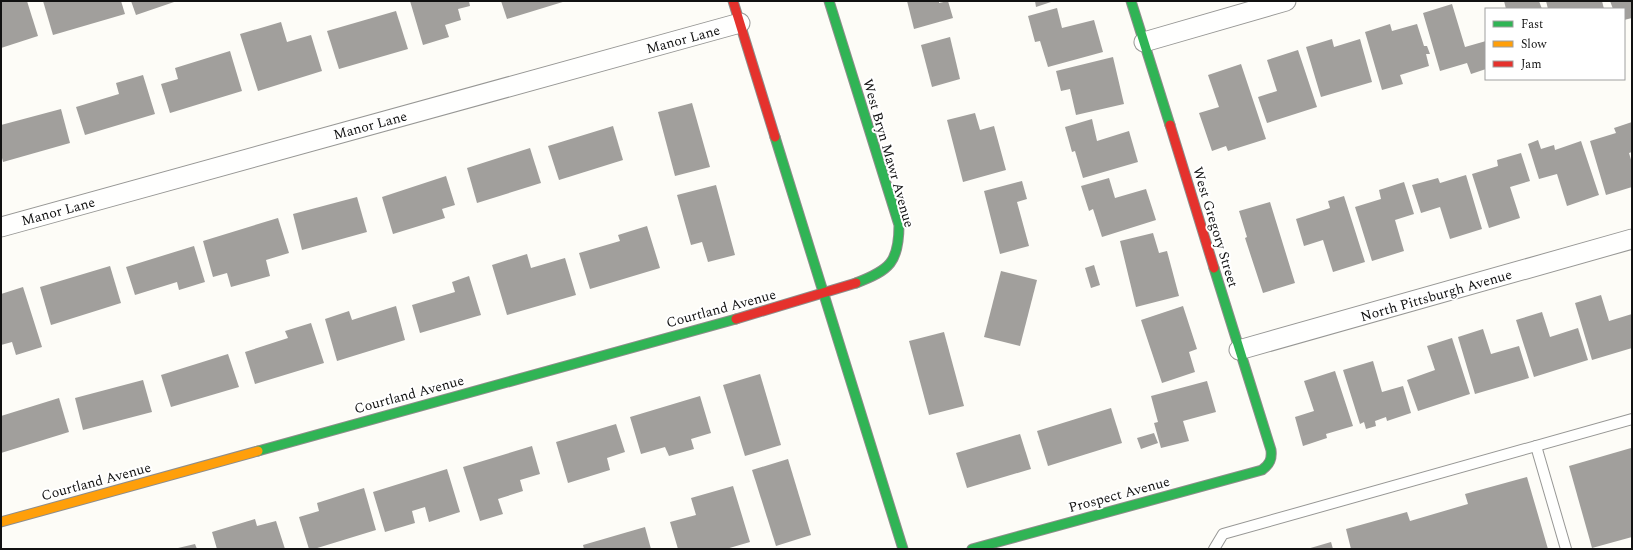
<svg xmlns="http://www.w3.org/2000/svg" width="1633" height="550" font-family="Spectral,serif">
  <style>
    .building { fill: #a19f9c }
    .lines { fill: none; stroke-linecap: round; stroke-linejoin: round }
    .lane-casing { stroke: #979795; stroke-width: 12 }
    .street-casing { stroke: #979795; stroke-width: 21 }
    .fast-casing { stroke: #8e8d8b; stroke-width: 11 }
    .slow-casing { stroke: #8e8d8b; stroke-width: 11 }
    .jam-casing { stroke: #8e8d8b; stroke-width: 11 }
    .lane { stroke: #fffffe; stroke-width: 10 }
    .street { stroke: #fffffe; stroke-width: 19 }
    .fast { stroke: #30b455; stroke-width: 9 }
    .slow { stroke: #ff9f0a; stroke-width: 9 }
    .jam { stroke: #e5322d; stroke-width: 9 }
    .labels { text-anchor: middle; stroke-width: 4; stroke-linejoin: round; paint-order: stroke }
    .street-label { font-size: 14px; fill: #111; stroke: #fff }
  </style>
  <rect width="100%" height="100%" fill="#fdfcf7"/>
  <g class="building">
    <path d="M1,1H27L38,36L1,48Z"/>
    <path d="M43,1H121L125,14L53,35Z"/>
    <path d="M131,1H177L136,15Z"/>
    <path d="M410,1H469L470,6L458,9L461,20L445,25L449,37L423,45Z"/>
    <path d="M501,1H566L507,19Z"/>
    <path d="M907,1H939V3L948,1L953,18L914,29Z"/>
    <path d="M1035,1H1054L1036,7Z"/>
    <path d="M1504,1H1539L1542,9H1506Z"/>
    <path d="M1546,1H1602L1604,9H1548Z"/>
    <path d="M1610,1H1632V18L1624,20V9H1613Z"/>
    <path d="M1452,4L1465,47L1486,41V69L1471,74L1467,63L1440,71L1423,13Z"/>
    <path d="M1057,8L1062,28L1094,20L1103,52L1048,67L1040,41L1035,42L1028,16Z"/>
    <path d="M396,11L408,49L339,69L327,31Z"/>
    <path d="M281,22L287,42L311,35L322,71L258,91L240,34Z"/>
    <path d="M1390,24L1392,31L1417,24L1424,46H1427L1430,54H1426L1429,66L1400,75L1403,84L1382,90L1365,32Z"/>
    <path d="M950,37L960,79L932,87L921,45Z"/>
    <path d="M1332,39L1334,47L1360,39L1372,82L1321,97L1306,47Z"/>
    <path d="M1298,50L1317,107L1267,123L1258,97L1277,91L1267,60Z"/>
    <path d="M230,51L242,91L170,113L161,84L178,79L175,68Z"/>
    <path d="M1113,57L1124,104L1076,115L1070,89L1061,91L1056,71Z"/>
    <path d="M1241,64L1266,139L1228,151L1226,146L1212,151L1199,113L1219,107L1208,75Z"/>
    <path d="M143,75L155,114L85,135L76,107L119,94L116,83Z"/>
    <path d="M692,103L710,167L675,176L658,112Z"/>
    <path d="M61,109L70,143L3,162L1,154V125Z"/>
    <path d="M975,113L980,130L994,126L1006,170L963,182L947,120Z"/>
    <path d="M1092,119L1097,141L1129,131L1138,162L1083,178L1075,151L1072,152L1065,127Z"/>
    <path d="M1632,122V152L1629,153L1632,163V187L1606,195L1590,141L1616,133L1614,128Z"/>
    <path d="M613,126L623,160L559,180L548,146Z"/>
    <path d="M1538,140L1541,149L1554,145L1555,150L1581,141L1599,195L1567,206L1557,174L1539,179L1528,144Z"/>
    <path d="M530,148L541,183L477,203L467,168Z"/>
    <path d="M1521,153L1530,181L1510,187L1520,218L1489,228L1472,174L1498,166L1497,160Z"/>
    <path d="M1466,175L1482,229L1450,239L1440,207L1421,213L1412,185L1438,178L1440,183Z"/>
    <path d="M446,176L455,205L442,209L445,218L393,234L382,197Z"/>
    <path d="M1109,178L1115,198L1146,189L1156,220L1102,237L1093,209L1089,211L1081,186Z"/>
    <path d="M1022,181L1027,199L1017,202L1029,246L1000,254L984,191Z"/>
    <path d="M1404,182L1414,214L1395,220L1404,251L1372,261L1355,207L1381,199L1379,190Z"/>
    <path d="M716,185L735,255L708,262L702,242L691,245L677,195Z"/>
    <path d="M1344,196L1365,262L1333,272L1323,240L1304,246L1296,219L1330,208L1328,201Z"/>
    <path d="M357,197L367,232L302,250L293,214Z"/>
    <path d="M1270,202L1295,283L1263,293L1245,238L1247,237L1239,211Z"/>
    <path d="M278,218L289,253L266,260L270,276L231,287L227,273L213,277L203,241Z"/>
    <path d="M647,226L660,268L590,289L579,253L620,241L618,235Z"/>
    <path d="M1153,233L1159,253L1167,251L1179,296L1136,307L1120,241Z"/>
    <path d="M194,246L205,282L179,290L177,282L135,295L126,267Z"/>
    <path d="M527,254L531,268L565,258L576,295L507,315L492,265Z"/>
    <path d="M1094,265L1100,285L1091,288L1085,268Z"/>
    <path d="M110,266L121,303L51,325L40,287Z"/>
    <path d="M1001,271L1037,280L1020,346L984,337Z"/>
    <path d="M469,276L481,315L420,333L412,305L455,292L452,282Z"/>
    <path d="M23,287L42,347L16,355L12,342L1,345V294Z"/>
    <path d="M1601,295L1609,321L1632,314V348L1592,360L1575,303Z"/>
    <path d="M396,306L405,340L337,361L325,319L349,311L352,320Z"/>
    <path d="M1183,306L1197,349L1189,352L1195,372L1162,383L1141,320Z"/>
    <path d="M1542,312L1550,337L1578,328L1588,360L1534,377L1516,320Z"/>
    <path d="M311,323L324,363L255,384L245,352L288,338L285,331Z"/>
    <path d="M1483,329L1491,354L1519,346L1529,378L1475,394L1458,337Z"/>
    <path d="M944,332L964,406L929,415L909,341Z"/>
    <path d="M1452,338L1470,394L1418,411L1407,380L1435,370L1427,346Z"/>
    <path d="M228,354L239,387L171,407L161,375Z"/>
    <path d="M1373,361L1382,392L1403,386L1411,413L1387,421L1386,417L1375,421L1376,426L1366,429L1364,422L1360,424L1343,370Z"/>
    <path d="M1335,371L1353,426L1326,434L1327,438L1303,446L1295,417L1314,411L1304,381Z"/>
    <path d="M760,374L781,445L745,456L723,385Z"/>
    <path d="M143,380L152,412L83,430L75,398Z"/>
    <path d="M1207,381L1216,412L1183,421L1189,441L1161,448L1154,423L1158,422L1151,396Z"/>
    <path d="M700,396L711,433L691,439L694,449L669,456L665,447L641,454L630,417Z"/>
    <path d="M59,398L69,432L1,453V416Z"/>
    <path d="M1111,408L1122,443L1048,466L1037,431Z"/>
    <path d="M616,424L625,452L607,458L610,470L568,483L556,442Z"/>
    <path d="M1154,433L1158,443L1141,449L1137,438Z"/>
    <path d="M1020,434L1031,469L967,488L956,453Z"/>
    <path d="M532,446L540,474L520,480L523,491L498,499L503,514L480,521L463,467Z"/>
    <path d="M1631,448L1632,537L1592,548L1569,466Z"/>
    <path d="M788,459L811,535L776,546L752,470Z"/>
    <path d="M447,469L460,512L429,522L425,507L412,511L415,523L385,532L373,492Z"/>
    <path d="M1527,477L1548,549H1351L1346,529L1407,512L1410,521L1468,504L1465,494Z"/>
    <path d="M733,486L750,542L726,549H678L670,522L696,515L691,498Z"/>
    <path d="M364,488L376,530L314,549H309L299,517L319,511L317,503Z"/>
    <path d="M255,519L257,526L276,521L285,549H217L212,532Z"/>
    <path d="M645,527L651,549H584L583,545Z"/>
    <path d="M1331,542L1333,549H1307Z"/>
    <path d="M195,544L197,549H178V548Z"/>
  </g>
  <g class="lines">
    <g class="lane-casing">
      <g id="lane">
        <path d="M1536,446L1566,549"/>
        <path d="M1214,549L1223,534L1632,419"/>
      </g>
    </g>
    <g class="street-casing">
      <g id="street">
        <path d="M1144,42L1286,1"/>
        <path d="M1,227L740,23"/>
        <path d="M1239,350L1632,239"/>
      </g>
    </g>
    <g class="fast-casing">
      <g id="fast">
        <path d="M829,1L899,225C899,262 890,270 856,283"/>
        <path d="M1131,1L1170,125"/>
        <path d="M775,137L903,549"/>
        <path d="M258,451L736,319"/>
        <path d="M972,549L1262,470C1270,464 1272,459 1271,450L1214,268"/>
      </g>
    </g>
    <g class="slow-casing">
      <path id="slow" d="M1,522L258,451"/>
    </g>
    <g class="jam-casing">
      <g id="jam">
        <path d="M733,1L775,137"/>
        <path d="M1170,125L1214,268"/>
        <path d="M736,319L856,283"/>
      </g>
    </g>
    <use href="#lane" class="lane"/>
    <use href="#street" class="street"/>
    <use href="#fast" class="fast"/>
    <use href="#slow" class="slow"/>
    <use href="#jam" class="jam"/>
  </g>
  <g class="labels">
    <g class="street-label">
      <text transform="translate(683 39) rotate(-15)" y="5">Manor Lane</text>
      <text transform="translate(370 125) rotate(-15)" y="5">Manor Lane</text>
      <text transform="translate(889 153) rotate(74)" y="5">West Bryn Mawr Avenue</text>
      <text transform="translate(58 211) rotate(-15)" y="5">Manor Lane</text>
      <text transform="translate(1216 227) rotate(73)" y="5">West Gregory Street</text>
      <text transform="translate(1436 295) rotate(-16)" y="5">North Pittsburgh Avenue</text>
      <text transform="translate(721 308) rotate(-15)" y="5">Courtland Avenue</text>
      <text transform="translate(409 394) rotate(-15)" y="5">Courtland Avenue</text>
      <text transform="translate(96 481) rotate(-15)" y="5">Courtland Avenue</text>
      <text transform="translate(1119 494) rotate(-15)" y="5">Prospect Avenue</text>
    </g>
  </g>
  <rect width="1633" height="550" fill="none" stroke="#111111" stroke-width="4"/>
  <rect x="1485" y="8" width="140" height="72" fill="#ffffff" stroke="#a0a0a0"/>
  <rect x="1493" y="21" width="20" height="6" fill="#30b455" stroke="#a0a0a0"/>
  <text x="1521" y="28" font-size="12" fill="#111111">Fast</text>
  <rect x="1493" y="41" width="20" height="6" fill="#ff9f0a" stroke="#a0a0a0"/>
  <text x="1521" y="48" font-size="12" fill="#111111">Slow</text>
  <rect x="1493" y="61" width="20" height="6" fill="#e5322d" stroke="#a0a0a0"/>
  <text x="1521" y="68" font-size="12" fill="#111111">Jam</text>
</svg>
